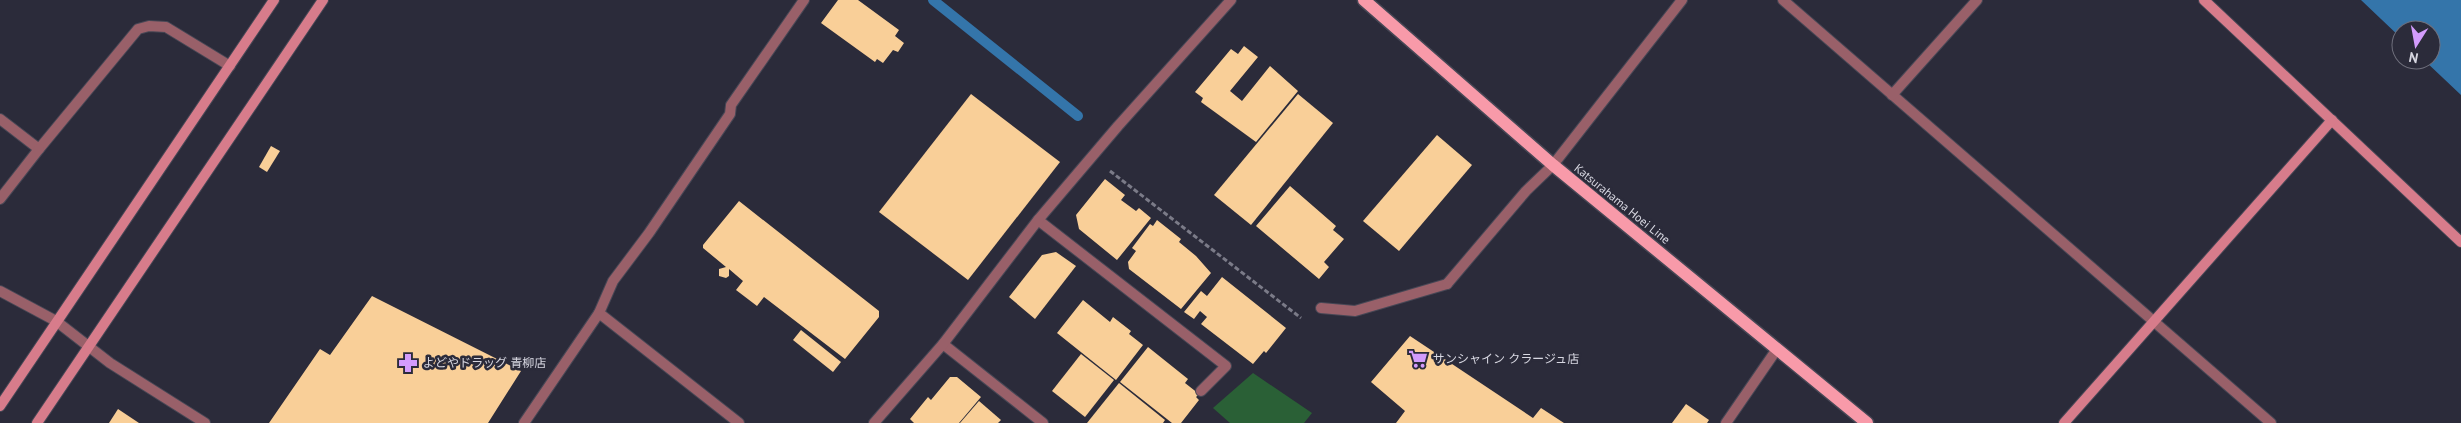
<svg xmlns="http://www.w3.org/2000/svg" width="2461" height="423" font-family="'PT Sans','Noto Sans JP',sans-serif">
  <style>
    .green { fill: #2a6036 }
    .water { fill: #3475aa }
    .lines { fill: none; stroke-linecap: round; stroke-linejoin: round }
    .stream { stroke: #3475aa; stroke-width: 10 }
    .building { fill: #f9cf98 }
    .lane-casing { stroke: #474755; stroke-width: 12 }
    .street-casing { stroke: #474755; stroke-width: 12 }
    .secondary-casing { stroke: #474755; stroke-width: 12 }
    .primary-casing { stroke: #474755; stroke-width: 15 }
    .path { stroke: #7b7b88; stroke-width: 3; stroke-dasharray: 5 2.5; stroke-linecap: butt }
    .lane { stroke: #996069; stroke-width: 10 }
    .street { stroke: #996069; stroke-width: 10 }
    .secondary { stroke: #d77c8b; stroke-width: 10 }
    .primary { stroke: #f89aa9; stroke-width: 12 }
    .labels { text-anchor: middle; stroke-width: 5; stroke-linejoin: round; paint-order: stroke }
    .street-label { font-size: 12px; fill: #d7d7e1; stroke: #2b2b3a }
    .poi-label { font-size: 12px; fill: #d7d7e1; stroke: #2b2b3a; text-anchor: start }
  </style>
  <rect width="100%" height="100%" fill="#2b2b3a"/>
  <path class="green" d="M1253,373L1312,413L1304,423H1230L1213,408Z"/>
  <path class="water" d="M2361,0H2461V95L2424,60H2431V30H2401V38Z"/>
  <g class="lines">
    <path class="stream" d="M933,0L1078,116"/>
  </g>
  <g class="building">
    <path d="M838,0H858L899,30L895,36L904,43L898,52L893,50L883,63L877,59L875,62L821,23Z"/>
    <path d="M1244,46L1258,57L1230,91L1242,101L1270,66L1298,91L1256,142L1201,102L1203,98L1195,92L1231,49L1238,54Z"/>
    <path d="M971,94L1060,162L968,280L879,212Z"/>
    <path d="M1298,94L1333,123L1251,225L1214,195Z"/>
    <path d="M1437,135L1472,165L1399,251L1363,221Z"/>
    <path d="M271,146L280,151L267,172L259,167Z"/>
    <path d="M1105,179L1125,195L1121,200L1136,211L1139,208L1151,218L1117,260L1079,229L1076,215Z"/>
    <path d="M1290,186L1336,226L1333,230L1344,239L1324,262L1329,267L1319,279L1256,226Z"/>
    <path d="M739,201L879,311V317L845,359L764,297L757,306L736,290L743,281L729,269V276L726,278L719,276V269L726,267L703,248V245Z"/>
    <path d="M1157,220L1181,239L1179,242L1196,256L1211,273L1181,309L1129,269L1128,262L1136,251L1132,248L1150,224L1153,226Z"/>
    <path d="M1056,252L1076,266L1035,319L1009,297L1042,255Z"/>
    <path d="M1222,277L1286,328L1266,353L1264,351L1253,364L1201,324L1207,317L1200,311L1194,319L1184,312L1201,291L1207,296Z"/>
    <path d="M372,296L521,371L488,423H269L320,349L330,355Z"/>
    <path d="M1083,300L1110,322L1113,317L1131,331L1129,334L1143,345L1116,380L1057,333Z"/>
    <path d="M801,330L841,362L833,372L793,340Z"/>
    <path d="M1410,336L1533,418L1541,408L1564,423H1396L1405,411L1371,382Z"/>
    <path d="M1148,347L1188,379L1185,383L1199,394L1196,397L1199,400L1181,423H1172L1120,382Z"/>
    <path d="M1081,354L1114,380L1085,417L1052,391Z"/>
    <path d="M950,377H957L981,397L959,423H914L910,419L928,397L931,400Z"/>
    <path d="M1119,383L1165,420L1163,423H1087Z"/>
    <path d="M979,401L1001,420L998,423H960Z"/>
    <path d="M1686,404L1709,420L1707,423H1672Z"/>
    <path d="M118,409L139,423H109Z"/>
  </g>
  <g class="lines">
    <g class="lane-casing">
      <path id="lane" d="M1321,308L1355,311L1447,284"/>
    </g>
    <g class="street-casing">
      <g id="street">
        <path d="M1783,0L2271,423"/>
        <path d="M1892,95L1977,0"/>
        <path d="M0,119L39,149L138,29L149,26L166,27L230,66"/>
        <path d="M0,199L39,149"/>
        <path d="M1038,220L1226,366L1201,391"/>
        <path d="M1447,284L1526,191L1553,165L1682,0"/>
        <path d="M0,291L56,321L110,363L205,423"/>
        <path d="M599,313L613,281L649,233L730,114L731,105L804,0"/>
        <path d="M943,344L1043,423"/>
        <path d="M524,423L599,313L739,423"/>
        <path d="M874,423L943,344L1038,220L1118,126L1231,0"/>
        <path d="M1726,423L1777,349"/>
      </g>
    </g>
    <g class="secondary-casing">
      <g id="secondary">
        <path d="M2204,0L2461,242"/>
        <path d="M0,406L274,0"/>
        <path d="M37,423L323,0"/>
        <path d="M2064,423L2332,120"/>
      </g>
    </g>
    <g class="primary-casing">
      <path id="primary" d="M1364,0L1553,165L1867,423"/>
    </g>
    <path class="path" d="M1110,171L1301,318"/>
    <use href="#lane" class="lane"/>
    <use href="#street" class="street"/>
    <use href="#secondary" class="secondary"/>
    <use href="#primary" class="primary"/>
  </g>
  <defs>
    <g id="supermarket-bare" transform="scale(1.5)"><path d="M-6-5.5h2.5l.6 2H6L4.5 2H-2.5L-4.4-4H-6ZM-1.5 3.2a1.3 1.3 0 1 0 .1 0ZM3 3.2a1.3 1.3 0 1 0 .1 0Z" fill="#d39cfc" stroke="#2b2b3a" stroke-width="2.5" paint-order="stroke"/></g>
    <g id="pharmacy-bare" transform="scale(1.5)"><path d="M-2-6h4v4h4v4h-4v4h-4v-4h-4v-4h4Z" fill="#d39cfc" stroke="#2b2b3a" stroke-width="2.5" paint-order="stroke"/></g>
  </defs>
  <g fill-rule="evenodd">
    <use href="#supermarket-bare" x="1418" y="359"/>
    <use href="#pharmacy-bare" x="408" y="363"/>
  </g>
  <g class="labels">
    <g class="street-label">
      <text transform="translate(1622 204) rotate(39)" y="4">Katsurahama Hoei Line</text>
    </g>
    <g class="poi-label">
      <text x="1433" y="363">サンシャイン クラージュ店</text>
      <text x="423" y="367">よどやドラッグ 青柳店</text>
    </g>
  </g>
  <g transform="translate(2416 45) rotate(191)"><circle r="24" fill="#2b2b3a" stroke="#70707d"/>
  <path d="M0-4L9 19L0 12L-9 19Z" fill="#d39cfc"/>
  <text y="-8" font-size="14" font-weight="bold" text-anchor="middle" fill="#d7d7e1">N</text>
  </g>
</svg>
